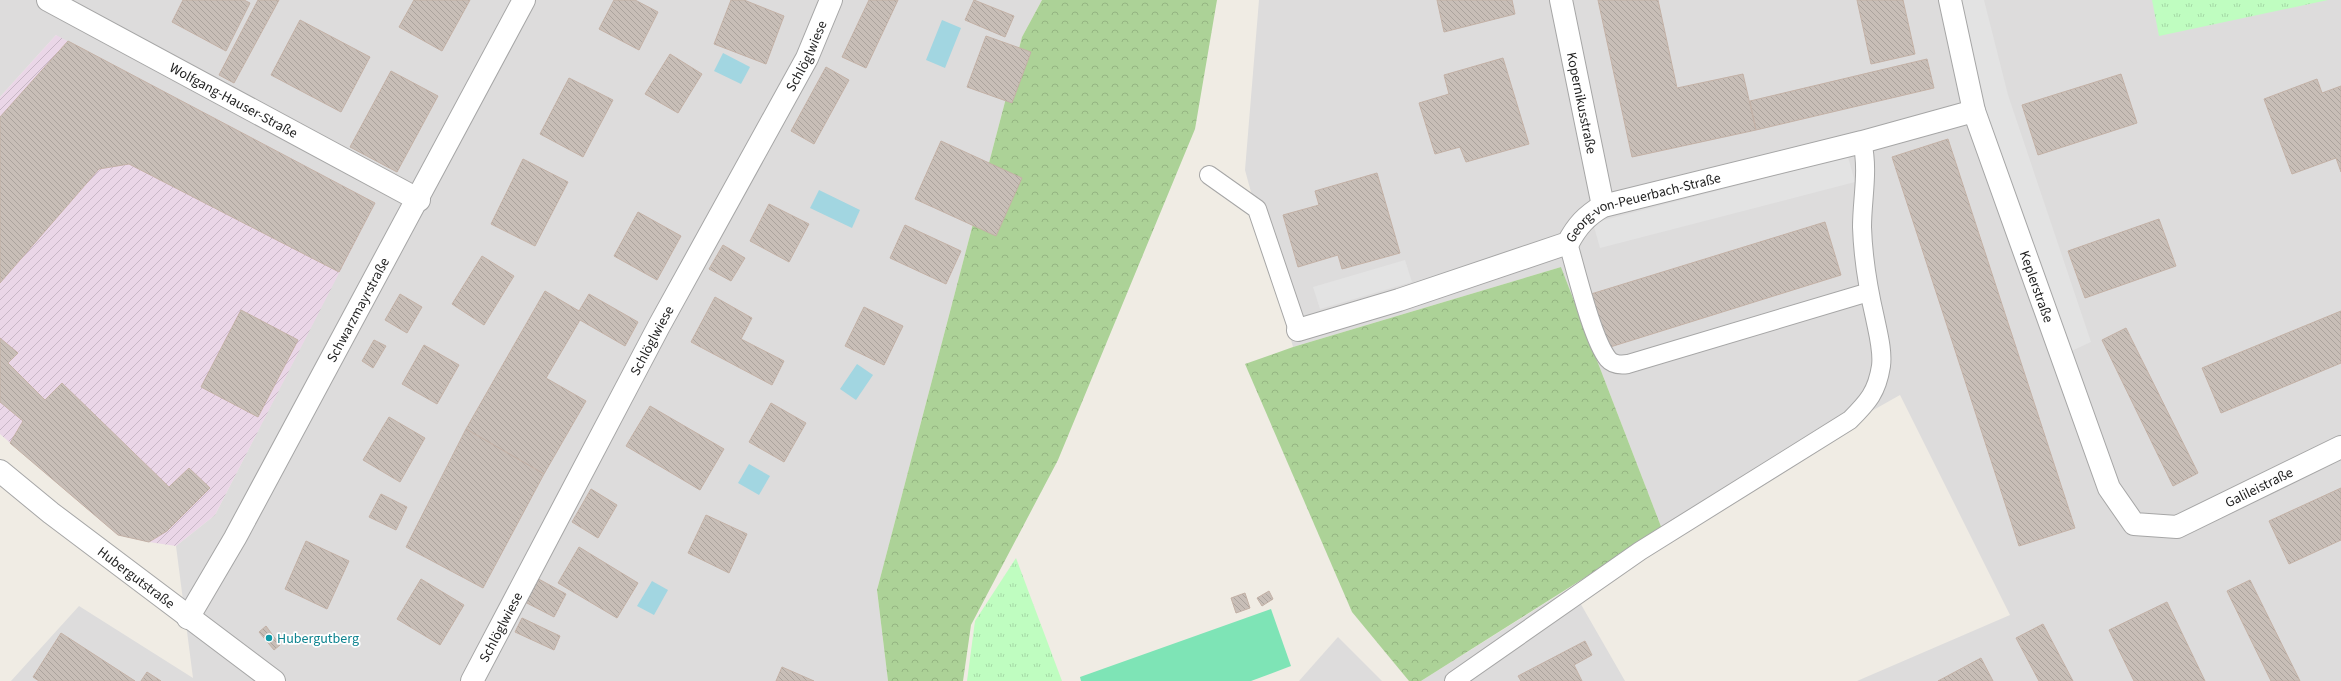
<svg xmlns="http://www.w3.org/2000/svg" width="2341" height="681" font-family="'Source Sans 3',sans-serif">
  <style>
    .residential { fill: #dddcdc }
    .industrial { fill: url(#industrial-furrows) }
    .forest { fill: url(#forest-crowns) }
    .park { fill: url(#park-tufts) }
    .pitch { fill: #7ee4b6 }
    .parking { fill: #e3e3e3 }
    .water { fill: #a2d6e1 }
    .building { fill: url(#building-back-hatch); stroke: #c3b1a6 }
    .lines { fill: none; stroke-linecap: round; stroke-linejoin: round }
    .service-casing { stroke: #a6a6a6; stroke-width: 20 }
    .minor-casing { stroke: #a6a6a6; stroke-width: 24 }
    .tertiary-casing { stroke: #a6a6a6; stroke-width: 24 }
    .service { stroke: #fff; stroke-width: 18 }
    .minor { stroke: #fff; stroke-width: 22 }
    .tertiary { stroke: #fff; stroke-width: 22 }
    .culture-dot { fill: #0f9aa8; stroke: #fff; stroke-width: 1.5 }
    .labels { text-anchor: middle; stroke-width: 3.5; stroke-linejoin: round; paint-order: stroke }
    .street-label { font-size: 14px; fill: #1f1f1f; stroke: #fff }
    .culture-label { font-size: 14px; fill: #0d838f; stroke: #fff; text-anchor: start }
  </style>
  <defs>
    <pattern id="industrial-furrows" width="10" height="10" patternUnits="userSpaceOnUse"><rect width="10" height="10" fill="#ead6e7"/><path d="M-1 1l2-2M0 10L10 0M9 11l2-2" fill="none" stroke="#c8b7c6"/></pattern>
    <pattern id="forest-crowns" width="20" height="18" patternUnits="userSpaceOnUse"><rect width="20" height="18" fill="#acd297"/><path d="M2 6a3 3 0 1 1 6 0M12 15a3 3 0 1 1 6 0" fill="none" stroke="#94b482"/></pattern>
    <pattern id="park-tufts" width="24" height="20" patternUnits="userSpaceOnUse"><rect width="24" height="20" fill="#bffdc0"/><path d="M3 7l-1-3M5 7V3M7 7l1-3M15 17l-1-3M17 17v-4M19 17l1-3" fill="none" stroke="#a4d8a5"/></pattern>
    <pattern id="building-back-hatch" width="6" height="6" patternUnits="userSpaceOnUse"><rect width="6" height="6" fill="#c8beb7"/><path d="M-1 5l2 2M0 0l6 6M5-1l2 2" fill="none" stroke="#aba39d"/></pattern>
  </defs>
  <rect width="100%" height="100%" fill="#f0ece4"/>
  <g class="residential">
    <path d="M0,0H1042L1022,37L877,590L888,681H11L79,606L193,678L176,546L215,515L339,272L56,35L0,97Z"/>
    <path d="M1259,0H2341V681H1857L2010,615L1900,395L1662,529L1561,267L1293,347L1245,170Z"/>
    <path d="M1571,587L1625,681H1421Z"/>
    <path d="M1338,637L1382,681H1299Z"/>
  </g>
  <path class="industrial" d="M56,35L375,203L215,515L176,546L149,542L118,535L0,434V97Z"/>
  <g class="forest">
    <path d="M1042,0H1217L1195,129L1058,460L971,625L963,681H888L877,590L1022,37Z"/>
    <path d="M1561,267L1662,529L1421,681H1409L1352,612L1245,364L1293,347Z"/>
  </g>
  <g class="park">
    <path d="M2152,0H2328L2159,36Z"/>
    <path d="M1016,558L1062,681H967L975,621Z"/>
  </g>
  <path class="pitch" d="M1271,609L1291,666L1251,681H1081L1080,677Z"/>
  <g class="parking">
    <path d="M1957,0H1984L2008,95L2091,342L2067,353L1984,108Z"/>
    <path d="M1848,157L1855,182L1600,248L1593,223Z"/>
    <path d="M1405,260L1412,282L1320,309L1313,287Z"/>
  </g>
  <g class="water">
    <path d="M942,20L961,28L945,68L926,60Z"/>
    <path d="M723,53L750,67L741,84L714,71Z"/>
    <path d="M819,190L860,210L852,228L810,208Z"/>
    <path d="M857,364L873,375L856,400L840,389Z"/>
    <path d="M749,464L770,476L759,495L738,483Z"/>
    <path d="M652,581L668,590L654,615L637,606Z"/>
  </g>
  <g class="building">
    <path d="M183,0H244L250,3L226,51L172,22Z"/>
    <path d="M258,0H279L234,83L219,75Z"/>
    <path d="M414,0H470L442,51L399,27Z"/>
    <path d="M614,0H635L658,12L639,50L599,29Z"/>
    <path d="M731,0H744L784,16L766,64L714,44Z"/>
    <path d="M869,0H898L866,68L842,57Z"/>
    <path d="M974,0L1014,16L1005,37L965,20Z"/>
    <path d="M1437,0H1512L1515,14L1444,32Z"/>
    <path d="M1598,0H1658L1677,88L1743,74L1756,130L1632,157Z"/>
    <path d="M1857,0H1903L1915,54L1871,64Z"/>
    <path d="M300,20L370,57L341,112L271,75Z"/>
    <path d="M986,36L1031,52L1012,103L967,87Z"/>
    <path d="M68,41L375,203L339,272L129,164L99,169L0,283V117Z"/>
    <path d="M670,54L702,74L678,113L645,94Z"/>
    <path d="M1503,58L1529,144L1466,162L1460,147L1435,154L1419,103L1449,94L1444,75Z"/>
    <path d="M1927,59L1934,88L1756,130L1750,101Z"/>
    <path d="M826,67L849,80L814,144L791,131Z"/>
    <path d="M391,71L438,96L397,172L350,147Z"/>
    <path d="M2121,74L2137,123L2038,155L2022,105Z"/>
    <path d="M569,78L613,100L583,157L540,134Z"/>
    <path d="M2317,79L2322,93L2341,86V172L2336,158L2292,174L2264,99Z"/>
    <path d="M1948,139L2075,528L2019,546L1892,157Z"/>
    <path d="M941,141L1022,178L996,236L915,199Z"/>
    <path d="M523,159L568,182L535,246L491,224Z"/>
    <path d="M1377,173L1400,253L1342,269L1338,255L1298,267L1283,215L1319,205L1315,191Z"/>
    <path d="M769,204L809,224L789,262L750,241Z"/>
    <path d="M638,212L681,236L657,280L614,256Z"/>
    <path d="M2159,219L2176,266L2085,298L2068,251Z"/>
    <path d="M1825,222L1841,275L1607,348L1591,294Z"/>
    <path d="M905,225L961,251L946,284L890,258Z"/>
    <path d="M723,245L745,258L731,281L709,269Z"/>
    <path d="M482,256L514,276L484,325L452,304Z"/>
    <path d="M545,291L579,311L589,294L638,322L625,346L580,320L546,378L586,401L544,474L466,429Z"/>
    <path d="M400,294L422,307L407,333L385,320Z"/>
    <path d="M715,297L752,318L741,339L784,361L772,385L691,342Z"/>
    <path d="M864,307L903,326L884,365L845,346Z"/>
    <path d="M241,310L298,340L258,417L201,387Z"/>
    <path d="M2341,311V363L2221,413L2202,368Z"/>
    <path d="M2126,328L2198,473L2173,486L2102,340Z"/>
    <path d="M0,338L18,353L8,363L45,400L62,383L169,487L189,468L210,488L167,531L149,542L118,535L10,443L23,421L0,402Z"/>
    <path d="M374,340L386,346L373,368L362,361Z"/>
    <path d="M424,345L459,365L437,404L402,384Z"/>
    <path d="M771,403L806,423L784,462L749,442Z"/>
    <path d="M650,406L724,449L700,490L626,446Z"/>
    <path d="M389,417L425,438L400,482L363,460Z"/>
    <path d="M466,429L544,474L483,588L406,547Z"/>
    <path d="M2341,488V540L2289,564L2269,521Z"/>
    <path d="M591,489L617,505L598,538L572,522Z"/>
    <path d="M381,494L407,507L396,530L369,517Z"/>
    <path d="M706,515L747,534L729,573L688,553Z"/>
    <path d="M306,541L349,561L327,609L285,589Z"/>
    <path d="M579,547L638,583L617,618L558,583Z"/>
    <path d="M535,577L566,594L554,617L523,601Z"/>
    <path d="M421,579L464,605L440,645L397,619Z"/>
    <path d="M2250,580L2300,681H2271L2227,591Z"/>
    <path d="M1269,591L1273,599L1262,606L1257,598Z"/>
    <path d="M1245,593L1250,608L1236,613L1231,598Z"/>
    <path d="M2167,602L2205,681H2134L2109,630Z"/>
    <path d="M522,618L560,636L554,650L515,632Z"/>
    <path d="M2043,624L2073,681H2039L2016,638Z"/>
    <path d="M266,626L280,645L274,650L259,632Z"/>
    <path d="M61,633L135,681H39L33,677Z"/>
    <path d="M1585,641L1592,655L1574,665L1582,681H1521L1518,676Z"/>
    <path d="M1981,658L1993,681H1938Z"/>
    <path d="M782,667L814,681H776Z"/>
    <path d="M147,672L161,681H141Z"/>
  </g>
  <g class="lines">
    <g class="service-casing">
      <g id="service">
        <path d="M1209,175L1257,209L1298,330"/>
        <path d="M1568,243C1576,270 1592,339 1608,359C1613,365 1621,365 1628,364L1869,292"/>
        <path d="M1454,681L1640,551L1850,420C1868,402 1877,392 1881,366C1883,351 1878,333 1875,318C1868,288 1863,258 1862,227C1862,199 1869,170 1862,142"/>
      </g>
    </g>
    <g class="minor-casing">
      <g id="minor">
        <path id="s1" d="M48,0L419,200"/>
        <path id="s2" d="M1561,0L1603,206"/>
        <path id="s3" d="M1950,0L1974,111L2109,488L2134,524L2177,527L2341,447"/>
        <path id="s4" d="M1298,330L1399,300L1568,243C1577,226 1586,216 1603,206L1862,142L1974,111"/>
        <path id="s5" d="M188,618L235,538L524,0"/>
        <path id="s6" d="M472,681L659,326L807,58L831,0"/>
      </g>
    </g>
    <g class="tertiary-casing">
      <g id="tertiary">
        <path id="s7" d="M0,471L51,513L274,681"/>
      </g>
    </g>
    <use href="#service" class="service"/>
    <use href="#minor" class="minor"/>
    <use href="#tertiary" class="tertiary"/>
  </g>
  <circle class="culture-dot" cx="269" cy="638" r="4"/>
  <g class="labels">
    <g class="street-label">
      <text dy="5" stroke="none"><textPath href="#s6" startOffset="709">Schlöglwiese</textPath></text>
      <text dy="5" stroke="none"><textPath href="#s1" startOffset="211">Wolfgang-Hauser-Straße</textPath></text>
      <text dy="5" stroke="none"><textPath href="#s2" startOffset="105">Kopernikusstraße</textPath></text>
      <text dy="5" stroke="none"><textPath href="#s4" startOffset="371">Georg-von-Peuerbach-Straße</textPath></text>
      <text dy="5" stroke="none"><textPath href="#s3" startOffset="300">Keplerstraße</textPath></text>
      <text dy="5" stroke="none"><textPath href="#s5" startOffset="352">Schwarzmayrstraße</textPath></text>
      <text dy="5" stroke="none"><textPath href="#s6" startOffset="385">Schlöglwiese</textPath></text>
      <text dy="5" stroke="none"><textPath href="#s3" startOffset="692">Galileistraße</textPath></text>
      <text dy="5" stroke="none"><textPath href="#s7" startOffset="173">Hubergutstraße</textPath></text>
      <text dy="5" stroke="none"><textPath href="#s6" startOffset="61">Schlöglwiese</textPath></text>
    </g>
    <g class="culture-label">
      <text x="277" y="643">Hubergutberg</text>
    </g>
  </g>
</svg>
